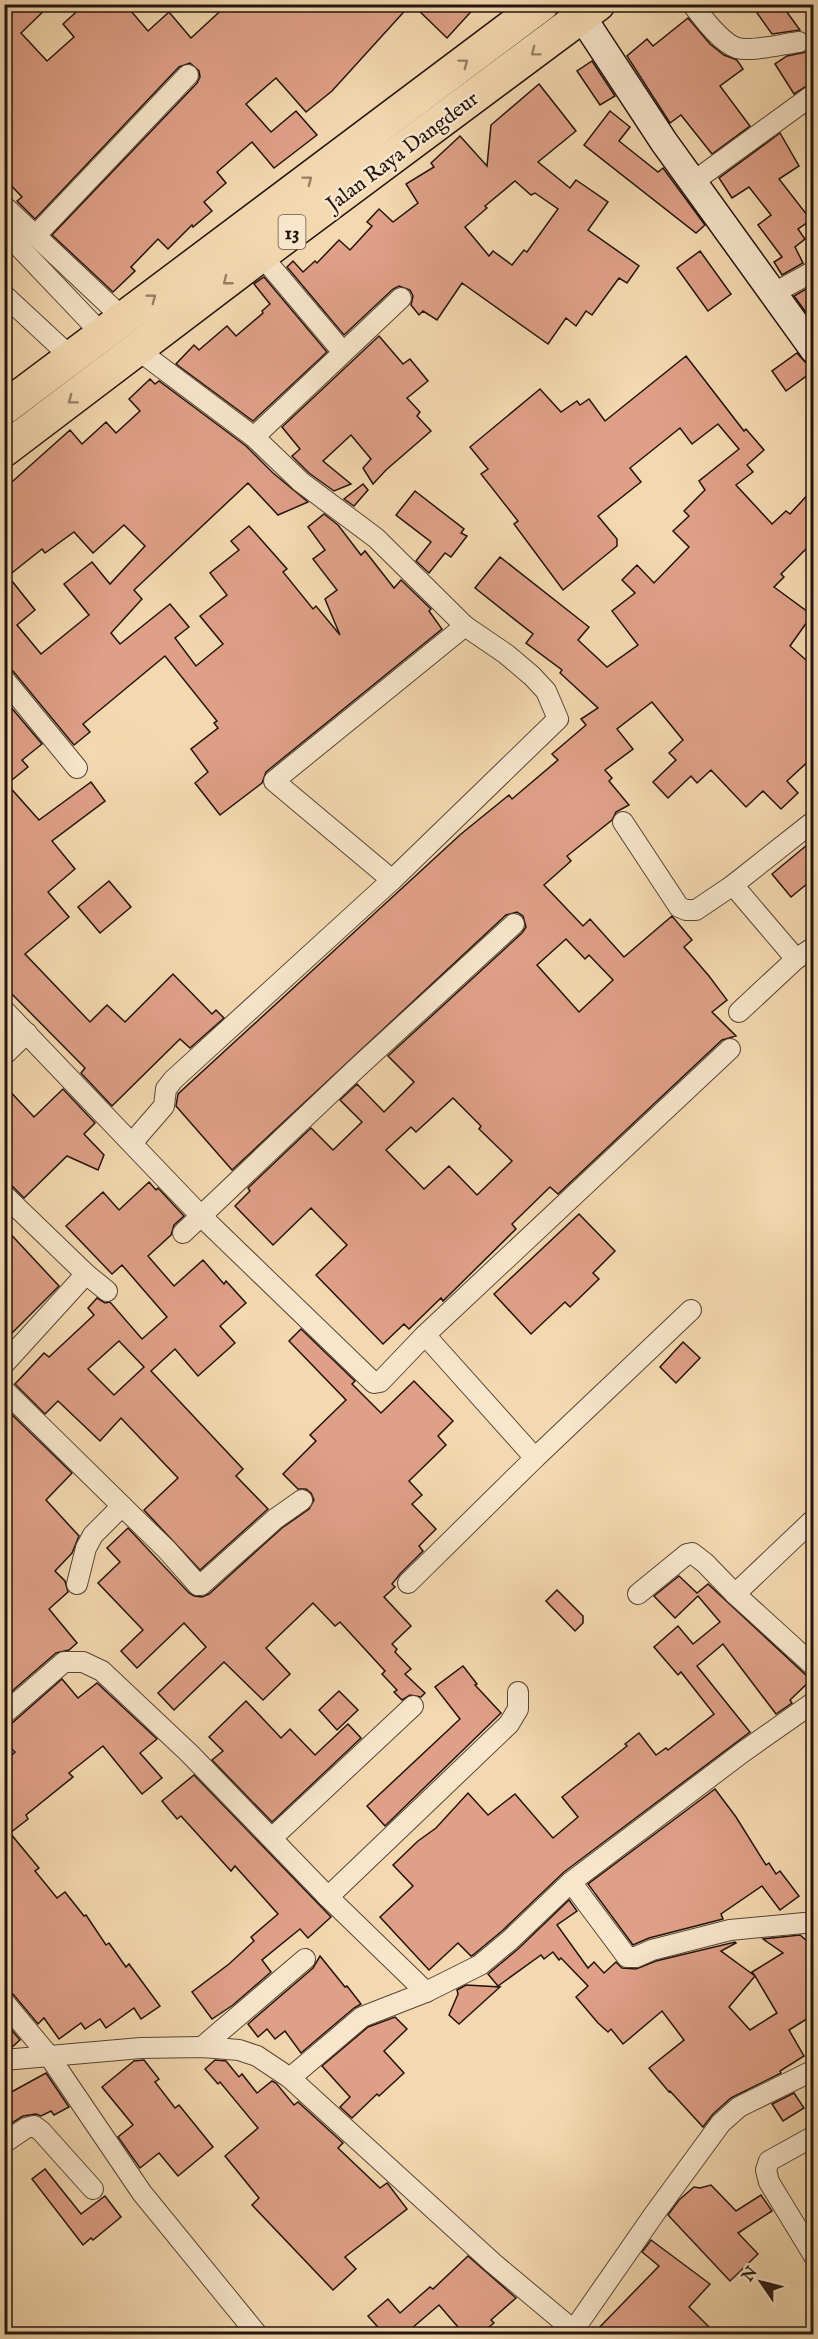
<svg xmlns="http://www.w3.org/2000/svg" width="818" height="2339" font-family="'IM FELL English',serif">
  <style>
    .building { fill: #dfa087; stroke: #23140e; stroke-width: 1.5; fill-rule: evenodd }
    .lines { fill: none; stroke-linecap: round; stroke-linejoin: round }
    .street-casing { stroke: #574536; stroke-width: 22 }
    .secondary-casing { stroke: #23140e; stroke-width: 30 }
    .highway-casing { stroke: #23140e; stroke-width: 36 }
    .street { stroke: #f8e6cc; stroke-width: 20 }
    .secondary { stroke: #f8e6cc; stroke-width: 27 }
    .highway { stroke: #f4d9b0; stroke-width: 33 }
    .oneway { stroke: #968067 }
    .labels { text-anchor: middle; stroke-width: 5; stroke-linejoin: round; paint-order: stroke }
    .shield { fill: #f8e6cc; stroke: #635347; stroke-width: 1.5 }
    .shield-label { font-size: 20px; font-weight: bold; fill: #23140e }
    .street-label { font-size: 21px; fill: #23140e; stroke: #f8e6cc }
  </style>
  <rect width="100%" height="100%" fill="#f4d9b0"/>
  <filter id="stains"><feTurbulence type="fractalNoise" baseFrequency=".00333" numOctaves="4"/><feColorMatrix values="0 0 0 0 .2 0 0 0 0 .09 0 0 0 0 .02 0 0 0 .5 -.17"/></filter>
  <radialGradient id="worn" r=".72"><stop offset=".6" stop-color="#630" stop-opacity="0"/><stop offset="1" stop-color="#630" stop-opacity=".3"/></radialGradient>
  <g class="building">
    <path d="M17,4H51L21,33L47,61L74,37L63,24L85,4H125L148,31L169,12L191,38L228,4H411L332,91L306,112L276,78L246,104L271,132L296,111L317,135L274,168L252,142L217,172L226,183L204,202L212,211L193,227L192,225L168,249L158,239L131,267L135,271L113,292L52,235L197,83L200,77L199,71L190,63L179,67L35,219L17,201L22,197L4,178V15Z"/>
    <path d="M412,4H478L447,38Z"/>
    <path d="M768,4H781L800,30L772,34L757,13Z"/>
    <path d="M688,18L710,44L724,55L737,60L743,69L720,86L750,126L712,154L681,115L670,123L627,56L647,39L653,46Z"/>
    <path d="M810,45L813,49V82L794,94L775,64L787,56L806,52Z"/>
    <path d="M592,61L615,96L600,105L577,71Z"/>
    <path d="M539,84L576,131L538,162L570,188L576,180L608,202L588,230L639,266L627,283L619,278L592,315L586,311L576,326L566,318L548,344L462,283L437,320L423,311L419,315L411,305L413,296L410,290L399,286L393,289L344,335L287,267L293,261L303,272L315,261L317,263L339,240L350,250L372,226L367,222L379,209L393,222L418,203L406,184L434,167L431,163L460,136L487,166L491,125ZM515,181L531,195L535,193L558,209L527,252L524,250L512,265L493,251L489,256L465,227L487,208L485,206Z"/>
    <path d="M813,109V127L806,115Z"/>
    <path d="M610,111L630,127L619,141L658,172L663,168L705,225L696,233L584,145Z"/>
    <path d="M780,133L799,166L779,179L811,220L798,229L805,239L795,247L803,263L782,275L774,262L782,257L758,225L771,215L749,187L732,198L719,178Z"/>
    <path d="M700,251L731,294L708,311L677,268Z"/>
    <path d="M264,277L327,352L253,421L176,364L194,345L199,350L227,326L236,336L263,313L262,311L270,304L254,284Z"/>
    <path d="M813,285V322L794,296Z"/>
    <path d="M379,336L403,364L410,359L428,381L407,398L420,412L417,416L431,431L386,470L373,484L363,468L371,459L351,435L323,461L351,484L334,491L309,473L292,456L300,449L282,427Z"/>
    <path d="M797,353L807,364L813,365V371L786,391L772,371Z"/>
    <path d="M686,356L744,431L746,429L764,450L747,465L753,472L736,485L772,524L786,511L790,514L813,489V542L781,574L784,577L774,587L812,615L790,646L813,666V757L787,781L798,793L781,809L763,791L746,807L711,770L697,783L691,776L668,798L653,782L676,760L669,753L683,740L652,702L617,729L633,749L605,770L612,778L609,781L629,805L616,812L612,820L567,856L571,861L544,885L583,926L590,919L624,957L672,916L692,940L684,947L709,976L727,1000L712,1012L736,1036L722,1040L558,1194L550,1187L512,1224L516,1229L443,1301L441,1298L409,1329L404,1324L383,1344L316,1275L347,1245L311,1208L273,1245L235,1206L250,1191L248,1188L311,1128L333,1150L362,1122L340,1100L357,1084L384,1112L414,1082L388,1056L522,933L526,927L523,916L517,912L506,915L232,1170L176,1106L178,1094L461,834L509,795L512,799L558,760L552,754L586,725L581,719L598,708L560,673L562,670L526,643L533,634L475,588L500,557L589,627L578,640L607,667L638,645L612,611L635,593L622,580L637,565L654,583L689,547L673,531L689,516L684,511L705,490L699,481L739,449L718,424L692,444L680,428L630,468L641,482L598,516L617,539V546L563,590L514,524L518,521L481,474L488,469L470,447L540,389L561,412L577,401L580,405L589,399L605,421ZM566,939L585,959L589,955L613,980L579,1012L537,965ZM453,1098L481,1126L479,1129L512,1161L477,1195L449,1166L424,1189L386,1150L411,1127L416,1132Z"/>
    <path d="M150,379L155,384L159,381L246,446L273,473L308,502L278,515L248,483L134,590L142,599L111,633L120,644L170,604L189,627L175,638L196,666L223,644L200,616L227,595L210,573L239,550L231,541L249,526L287,569L283,572L313,609L316,606L340,635L325,599L337,590L313,559L325,550L308,527L324,514L338,525L361,555L365,551L394,588L401,580L431,609L429,611L442,629L266,772L262,783L220,815L195,783L208,772L191,749L218,728L214,723L217,721L165,656L83,724L90,732L74,745L13,671L4,667V489L70,430L82,444L106,422L116,433L140,411L129,399ZM124,525L145,546L110,584L92,562L64,584L89,615L41,654L17,625L35,610L8,576L42,549L45,553L74,532L93,553Z"/>
    <path d="M363,484L368,490L354,506L344,499Z"/>
    <path d="M415,491L464,529L461,533L467,536L451,557L445,553L429,573L416,561L431,542L396,515Z"/>
    <path d="M4,699L42,744L22,760L28,767L7,784L39,820L91,782L105,801L52,841L75,869L48,892L69,917L25,954L90,1022L107,1005L125,1022L173,974L212,1014L216,1010L224,1018L190,1048L180,1039L112,1106L81,1073L85,1068L4,986Z"/>
    <path d="M813,840V879L791,897L772,874Z"/>
    <path d="M109,881L131,907L100,933L78,907Z"/>
    <path d="M4,1085L34,1117L63,1089L95,1123L84,1134L104,1155L98,1170L67,1156L24,1198L12,1186L4,1183Z"/>
    <path d="M149,1182L156,1190L158,1188L184,1216L174,1225L171,1235L148,1256L174,1286L203,1260L224,1284L226,1281L246,1303L220,1326L235,1343L198,1376L175,1349L151,1371L243,1469L236,1476L268,1509L200,1570L144,1510L178,1478L121,1418L100,1441L58,1401L45,1414L15,1384L44,1353L49,1357L94,1315L88,1308L97,1298L105,1303L110,1302L142,1339L167,1317L122,1265L112,1274L66,1226L103,1192L119,1210ZM119,1341L144,1367L114,1395L88,1369Z"/>
    <path d="M579,1214L615,1251L593,1273L599,1279L570,1307L565,1302L531,1334L494,1294Z"/>
    <path d="M4,1227L59,1286L4,1341Z"/>
    <path d="M301,1329L355,1381L352,1384L381,1413L414,1381L453,1421L438,1436L446,1445L409,1481L422,1495L412,1504L436,1529L419,1546L423,1551L400,1574L392,1584L395,1587L384,1597L411,1626L392,1644L397,1649L395,1652L411,1669L405,1674L425,1693L421,1697L410,1695L402,1700L394,1692L397,1690L382,1674L385,1671L340,1622L335,1626L313,1603L266,1648L290,1674L263,1700L224,1662L174,1710L158,1693L206,1647L184,1623L137,1668L121,1651L143,1630L98,1583L120,1562L107,1548L128,1528L189,1593L194,1596L202,1597L209,1594L282,1528L309,1509L314,1500L311,1493L306,1489H298L283,1474L316,1441L310,1435L346,1400L289,1341Z"/>
    <path d="M683,1342L700,1358L676,1383L660,1367Z"/>
    <path d="M4,1407L72,1473L46,1500L79,1536L72,1553L55,1571L65,1581L68,1592L49,1609L77,1643L69,1650L56,1653L4,1698Z"/>
    <path d="M679,1576L697,1593L708,1584L806,1675L813,1678L790,1700L792,1703L776,1714L723,1644L697,1666L750,1732L564,1872L502,1931L473,1955L471,1956L458,1943L429,1970L380,1917L413,1886L393,1865L418,1841L436,1828L468,1793L488,1815L515,1794L553,1838L578,1817L562,1797L627,1746L625,1744L639,1733L656,1755L666,1748L668,1750L714,1714L681,1672L678,1675L654,1647L678,1626L693,1644L720,1622L698,1596L675,1618L654,1596Z"/>
    <path d="M557,1590L583,1616V1623L575,1631L546,1601Z"/>
    <path d="M463,1666L477,1684L475,1685L501,1713L385,1826L367,1806L460,1719L435,1687Z"/>
    <path d="M62,1679L78,1698L97,1683L157,1739L140,1753L162,1778L142,1794L103,1746L69,1773L73,1777L26,1815L28,1819L10,1833L39,1868L35,1871L57,1898L65,1892L84,1916L86,1915L106,1945L109,1943L126,1967L129,1964L160,2006L141,2019L134,2008L106,2028L100,2019L85,2029L81,2023L59,2039L44,2018L38,2024L13,1994L4,1990V1763L15,1752L4,1742V1726L12,1723Z"/>
    <path d="M339,1691L358,1710L337,1730L319,1710Z"/>
    <path d="M246,1701L281,1738L290,1729L315,1755L348,1724L361,1738L272,1822L212,1760L223,1751L209,1737Z"/>
    <path d="M194,1775L331,1917L308,1938L300,1929L262,1960L271,1972L233,2005L212,2019L192,1992L229,1964L254,1941L251,1937L278,1914L235,1866L231,1871L181,1816L177,1819L162,1801Z"/>
    <path d="M715,1789L736,1817L766,1865L769,1863L776,1874L780,1871L799,1896L780,1910L762,1886L721,1914L723,1919L649,1938L633,1945L588,1884Z"/>
    <path d="M569,1900L577,1911L557,1925L588,1968L594,1962L604,1973L616,1962L622,1968L636,1969L656,1961L735,1942L736,1943L721,1951L755,1976L752,1972L783,1953L763,1939L800,1935L813,1946V2015L789,2030L804,2056L780,2071L781,2073L731,2098L713,2114L703,2127L670,2091L669,2092L649,2068L684,2040L662,2011L623,2044L611,2029L608,2032L598,2023L576,1997L588,1986L561,1958L559,1960L553,1952L544,1959L541,1955L498,1986L488,1974L518,1949ZM755,1976L777,2013L750,2030L729,2007Z"/>
    <path d="M320,1956L345,1987L347,1986L361,2004L354,2008L301,2053L285,2031L275,2039L267,2029L258,2037L248,2024L313,1968Z"/>
    <path d="M466,1985L500,1987L459,2024L449,2015L458,1994L457,1990Z"/>
    <path d="M395,2017L407,2029L384,2051L404,2073L379,2096L377,2094L352,2118L340,2107L350,2097L322,2066L368,2027Z"/>
    <path d="M4,2021L20,2040L12,2047L4,2048Z"/>
    <path d="M144,2060L159,2079L155,2082L175,2108L179,2105L213,2147L178,2176L159,2153L140,2168L118,2137L133,2125L102,2087L134,2061Z"/>
    <path d="M215,2060L226,2061L239,2077L242,2074L257,2093L272,2081L276,2083L294,2105L298,2102L343,2143L338,2148L380,2188L387,2183L388,2184L407,2209L345,2257L356,2269L333,2290L252,2205L259,2198L225,2156L258,2128L220,2082L218,2084L205,2069Z"/>
    <path d="M46,2073L69,2107L54,2115L51,2111L41,2116L36,2114L23,2116L4,2128V2096Z"/>
    <path d="M794,2093L804,2108L783,2121L772,2104Z"/>
    <path d="M45,2169L81,2214L105,2196L121,2217L93,2240L91,2238L83,2245L32,2179Z"/>
    <path d="M711,2185L736,2211L761,2195L772,2211L738,2233L758,2254L730,2281L668,2215L679,2200L694,2187L700,2188Z"/>
    <path d="M651,2240L710,2284L689,2307L716,2334H593L659,2266L642,2252Z"/>
    <path d="M468,2256L516,2298L491,2320L494,2323L480,2334H464L439,2305L405,2334H384L368,2316L388,2299L400,2313L430,2287L433,2289Z"/>
  </g>
  <g class="lines">
    <g class="street-casing">
      <g id="street">
        <path d="M692,4C702,17 721,43 737,48C752,52 782,44 799,42"/>
        <path d="M693,182L814,94"/>
        <path d="M4,206L124,319"/>
        <path d="M4,231L102,334"/>
        <path d="M36,235L188,75"/>
        <path d="M261,255L342,351"/>
        <path d="M772,294L814,271"/>
        <path d="M4,295L72,358"/>
        <path d="M254,437L401,298"/>
        <path d="M4,679L77,768"/>
        <path d="M623,822L679,907L686,910H696L733,885L814,821"/>
        <path d="M392,880L274,781L465,626"/>
        <path d="M733,885L796,959"/>
        <path d="M4,1010L201,1216L374,1383L380,1382L425,1335L730,1049"/>
        <path d="M739,1012L796,959L814,947"/>
        <path d="M4,1055L27,1033"/>
        <path d="M132,1143L164,1106L166,1089L173,1080L392,880L558,719L546,691L532,676L506,654L465,626L376,538L301,482L254,437L138,350"/>
        <path d="M4,1195L86,1274L107,1291"/>
        <path d="M183,1233L358,1067L514,924"/>
        <path d="M4,1364L86,1274"/>
        <path d="M4,1390L167,1550L198,1585H201L275,1519L302,1500"/>
        <path d="M535,1458L691,1310"/>
        <path d="M408,1583L535,1458L425,1335"/>
        <path d="M77,1584L86,1548L93,1535L122,1506"/>
        <path d="M638,1594L687,1554L692,1553L705,1563L735,1594L814,1666"/>
        <path d="M735,1594L814,1519"/>
        <path d="M4,1714L64,1662H83L102,1671L190,1754L328,1897L426,1992"/>
        <path d="M272,1838L413,1706"/>
        <path d="M328,1897L509,1724L518,1709V1692"/>
        <path d="M804,1923L730,1930L652,1950L636,1957H627L571,1882L743,1752L814,1702"/>
        <path d="M4,2002L49,2056L142,2193L257,2334"/>
        <path d="M202,2047L305,1959"/>
        <path d="M4,2060L141,2048L202,2047L239,2050L257,2056L290,2078L493,2263L578,2334"/>
        <path d="M290,2078L362,2017L426,1992L480,1965L510,1940L571,1882"/>
        <path d="M814,2136L769,2161L766,2170L769,2182L814,2256"/>
        <path d="M4,2143L26,2128L34,2126L41,2131L93,2189"/>
        <path d="M573,2331L655,2213L721,2123L739,2107L814,2070"/>
      </g>
    </g>
    <g class="secondary-casing">
      <path id="secondary" d="M582,17L664,142L814,350"/>
    </g>
    <g class="highway-casing">
      <g id="highway">
        <path d="M4,408L542,4"/>
        <path d="M4,450L261,255L598,4"/>
      </g>
    </g>
    <use href="#street" class="street"/>
    <use href="#secondary" class="secondary"/>
    <use href="#highway" class="highway"/>
  </g>
  <defs><path id="oneway-chevron" d="M-2-3.5L2.5 0L-2 3.5" fill="none" stroke-width="1.6" stroke-linecap="round" stroke-linejoin="round" transform="scale(1.5)"/></defs>
  <g class="oneway">
    <use href="#oneway-chevron" transform="translate(535 52) rotate(143)"/>
    <use href="#oneway-chevron" transform="translate(464 63) rotate(-37)"/>
    <use href="#oneway-chevron" transform="translate(308 180) rotate(-37)"/>
    <use href="#oneway-chevron" transform="translate(227 281) rotate(142)"/>
    <use href="#oneway-chevron" transform="translate(152 298) rotate(-37)"/>
    <use href="#oneway-chevron" transform="translate(72 400) rotate(143)"/>
  </g>
  <g class="labels">
    <rect class="shield" x="278.5" y="215" width="27" height="34" rx="4.5"/>
    <g class="shield-label">
      <text x="292" y="239">13</text>
    </g>
    <g class="street-label">
      <text transform="translate(402 151) rotate(-37)" y="7">Jalan Raya Dangdeur</text>
    </g>
  </g>
  <rect width="818" height="2339" fill="none" stroke="#f4d9b0" stroke-width="24"/>
  <rect x="6" y="6" width="806" height="2327" fill="none" stroke="#23140e" stroke-width="3"/>
  <rect x="12" y="12" width="794" height="2315" fill="none" stroke="#23140e" stroke-width="1.5"/>
  <g transform="translate(761 2282) rotate(305)" stroke="#f8e6cc" stroke-width="4.5" paint-order="stroke">
  <path d="M0-4.5L10 22L0 15L-10 22Z" fill="#23140e"/>
  <text y="-9" font-size="16" font-weight="bold" text-anchor="middle" fill="#23140e">N</text>
  </g>
  <rect width="100%" height="100%" filter="url(#stains)"/>
  <rect width="100%" height="100%" fill="url(#worn)"/>
</svg>
